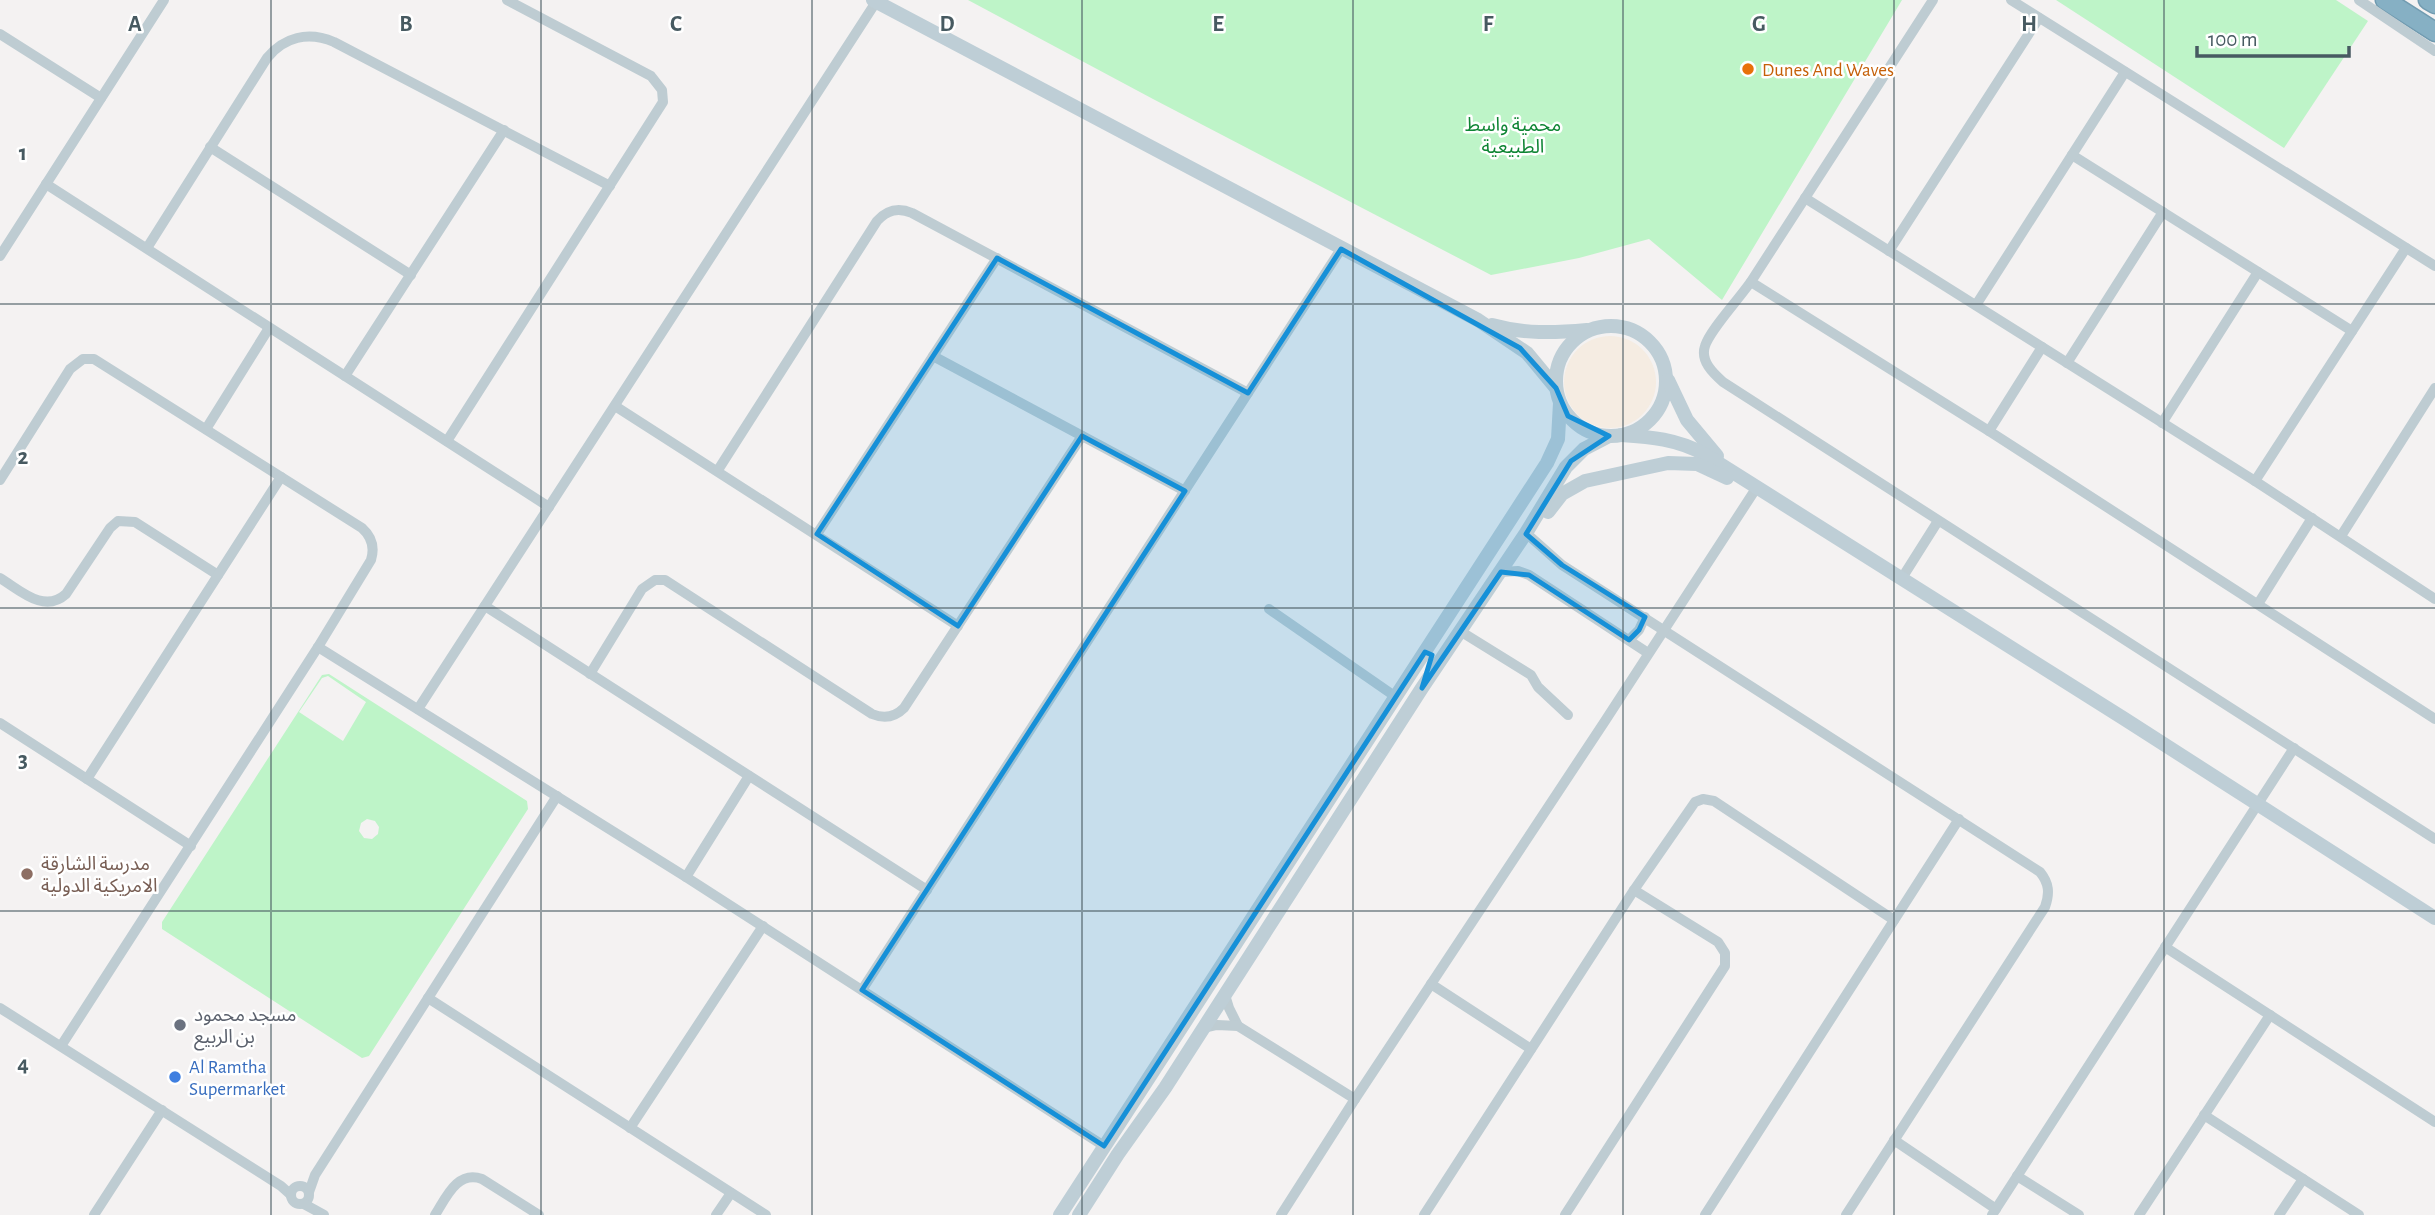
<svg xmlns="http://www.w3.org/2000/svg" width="2435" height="1215" font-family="'Alegreya Sans','Noto Sans Arabic',sans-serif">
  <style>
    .green { fill: #bef4c8; fill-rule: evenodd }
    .sand { fill: #f5ece2 }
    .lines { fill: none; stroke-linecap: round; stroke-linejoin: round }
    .highway-casing { stroke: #719bb0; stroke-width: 21 }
    .street { stroke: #beccd2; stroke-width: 10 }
    .secondary { stroke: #beced6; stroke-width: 14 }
    .highway { stroke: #86b0c4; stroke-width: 18 }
    .marked { fill: #1690d8; fill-opacity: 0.2; stroke: #1690d8; stroke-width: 5; stroke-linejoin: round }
    .grid { fill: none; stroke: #475a61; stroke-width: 2; stroke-opacity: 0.55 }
    .food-dot { fill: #e8710a; stroke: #fff; stroke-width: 2.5 }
    .education-dot { fill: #8d6e63; stroke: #fff; stroke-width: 2.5 }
    .worship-dot { fill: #6b7280; stroke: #fff; stroke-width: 2.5 }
    .shop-dot { fill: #3f7fe0; stroke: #fff; stroke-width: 2.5 }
    .labels { text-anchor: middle; stroke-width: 5; stroke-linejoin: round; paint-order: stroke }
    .food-label { font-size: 19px; fill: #c56008; stroke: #fff; text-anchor: start }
    .park-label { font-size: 19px; fill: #0f8534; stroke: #fff }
    .education-label { font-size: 19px; fill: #785e54; stroke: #fff; text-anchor: start }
    .worship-label { font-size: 19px; fill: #5b616d; stroke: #fff; text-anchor: start }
    .shop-label { font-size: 19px; fill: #366cbe; stroke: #fff; text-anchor: start }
    .grid-label { font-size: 23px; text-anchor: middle; font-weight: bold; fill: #475a61; stroke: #fff; stroke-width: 5; stroke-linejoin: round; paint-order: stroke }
  </style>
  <rect width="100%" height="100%" fill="#f4f2f2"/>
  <g class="green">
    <path d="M968,0H1902L1722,300L1649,239L1579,258L1491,275L1153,99Z"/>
    <path d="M2056,0H2336L2368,21L2284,148Z"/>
    <path d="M329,674L527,801L528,809L369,1056L362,1058L162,929V922L322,675ZM328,676L366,702L343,741L299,712L322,678ZM367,819L375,821L379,827L378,834L372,839L364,838L359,831L361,823Z"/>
  </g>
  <circle class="sand" cx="1610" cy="382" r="46"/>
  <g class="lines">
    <g class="highway-casing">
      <g id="highway">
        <path d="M2385,0L2435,32"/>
        <path d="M2428,0L2435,4"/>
      </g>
    </g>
    <g class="street">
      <path d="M1933,0C1873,92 1814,185 1754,277C1743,295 1710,329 1705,346C1700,361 1713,373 1723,382L2435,839"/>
      <path d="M2011,0L2435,266"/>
      <path d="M2359,0L2435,51"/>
      <path d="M0,34L101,98"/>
      <path d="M210,147L411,275"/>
      <path d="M2072,155L2352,331"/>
      <path d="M46,184L549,507"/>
      <path d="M1805,198L2255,481L2435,599"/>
      <path d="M147,248L267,58C284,37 308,31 334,42L610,186"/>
      <path d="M1889,251L2039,18"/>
      <path d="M0,256L164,0"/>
      <path d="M1751,282L1989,431L2435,719"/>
      <path d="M1976,305L2125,72"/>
      <path d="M933,356L1185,491"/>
      <path d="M2067,363L2163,212"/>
      <path d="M345,376L504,130"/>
      <path d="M615,406L958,626"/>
      <path d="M2162,423L2258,272"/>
      <path d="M206,429L269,328"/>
      <path d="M1989,431L2042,347"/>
      <path d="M447,441L663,102L662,90L651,76L507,0"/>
      <path d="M718,470L877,221C887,210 898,207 912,213L1248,393"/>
      <path d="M0,480L70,369L83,359H94L362,528C372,537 375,547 371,560L318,647L61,1046"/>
      <path d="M2255,481L2406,248"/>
      <path d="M1526,533L1562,565L2040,872C2049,883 2050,893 2045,907L1846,1215"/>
      <path d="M817,534L997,258"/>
      <path d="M2341,536L2435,388"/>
      <path d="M1501,572L1518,571L1529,575L1648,653"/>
      <path d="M0,578C20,590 44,614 66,594L110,528L118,521L135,522L218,575"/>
      <path d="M1902,578L1938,521"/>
      <path d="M2258,604L2312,518"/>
      <path d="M485,606L927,890"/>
      <path d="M1269,609L1396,697"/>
      <path d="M1460,631L1531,675L1538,687L1568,715"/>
      <path d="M1629,640L1639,630L1645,617"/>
      <path d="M318,647L686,877L1104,1146"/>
      <path d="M590,674L642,589L655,580H665L872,714C884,719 895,717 904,708L1082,436"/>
      <path d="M418,709L876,2"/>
      <path d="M0,723L191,846"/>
      <path d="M87,779L281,477"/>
      <path d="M686,877L749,776"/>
      <path d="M2165,947L2435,1122"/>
      <path d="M1431,984L1531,1049"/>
      <path d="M862,990L1341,249"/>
      <path d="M1225,995L1229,1008L1238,1026"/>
      <path d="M428,998L766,1215"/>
      <path d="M0,1008L281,1186L291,1195"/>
      <path d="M1204,1028L1217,1025L1238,1026L1355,1099"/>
      <path d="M2204,1115L2359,1215"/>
      <path d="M630,1128L763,926"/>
      <path d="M1894,1140L1996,1209"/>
      <path d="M2017,1176L2079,1215"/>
      <circle cx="300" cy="1195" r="9"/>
      <path d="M309,1192L315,1175L557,796"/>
      <path d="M304,1204L324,1215"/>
      <path d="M94,1215L162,1110"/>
      <path d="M435,1215C446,1198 457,1170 482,1179L539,1215"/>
      <path d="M716,1215L731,1193"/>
      <path d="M1281,1215L1355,1099L1605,721L1757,487"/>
      <path d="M1424,1215L1634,890L1695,802L1703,799L1714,801L1894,920"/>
      <path d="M1565,1215L1725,966V953L1718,942L1634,890"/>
      <path d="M1705,1215L1959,819"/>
      <path d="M1992,1215L2294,748"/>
      <path d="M2139,1215L2270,1015"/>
      <path d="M2279,1215L2303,1179"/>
    </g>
    <g class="secondary">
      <path d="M873,0L1478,320L1527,353L1556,388"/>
      <path d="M1492,325C1524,334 1554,333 1587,330"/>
      <circle cx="1611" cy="381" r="55"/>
      <path d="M1668,380L1687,420L1717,456"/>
      <path d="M1621,435C1651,437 1677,439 1704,454L2123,718L2435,918"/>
      <path d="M1548,512L1562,494L1585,481L1668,463L1697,464L1727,478"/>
      <path d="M1060,1215L1547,463L1558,439L1560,403"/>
      <path d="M1079,1215L1118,1154L1165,1088L1422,688L1526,533L1566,467L1584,449L1609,436"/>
    </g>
    <use href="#highway" class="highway"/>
  </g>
  <path class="marked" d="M1341,249L1520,348L1556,388L1568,416L1609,436L1571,461L1526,534L1562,565L1645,617L1639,630L1629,640L1529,575L1501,572L1422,688L1432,655L1425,652L1104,1146L862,990L1185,491L1082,436L958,626L817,534L997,258L1248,393Z"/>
  <path class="grid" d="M271,0V1215M541,0V1215M812,0V1215M1082,0V1215M1353,0V1215M1623,0V1215M1894,0V1215M2164,0V1215M0,304H2435M0,608H2435M0,911H2435"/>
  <circle class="food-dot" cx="1748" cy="69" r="7"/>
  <circle class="education-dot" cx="27" cy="874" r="7"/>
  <circle class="worship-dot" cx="180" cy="1025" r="7"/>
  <circle class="shop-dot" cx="175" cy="1077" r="7"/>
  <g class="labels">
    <g class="food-label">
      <text x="1762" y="76">Dunes And Waves</text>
    </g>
    <g class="park-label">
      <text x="1513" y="131">محمية واسط<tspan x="1513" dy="22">الطبيعية</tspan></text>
    </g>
    <g class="education-label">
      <text x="41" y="870">مدرسة الشارقة<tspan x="41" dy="22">الامريكية الدولية</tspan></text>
    </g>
    <g class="worship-label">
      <text x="194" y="1021">مسجد محمود<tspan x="194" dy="22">بن الربيع</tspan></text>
    </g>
    <g class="shop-label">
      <text x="189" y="1073">Al Ramtha<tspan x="189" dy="22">Supermarket</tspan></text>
    </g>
  </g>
  <g class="grid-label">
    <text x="135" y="31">A</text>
    <text x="406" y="31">B</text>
    <text x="676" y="31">C</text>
    <text x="947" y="31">D</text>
    <text x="1218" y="31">E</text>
    <text x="1488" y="31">F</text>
    <text x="1759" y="31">G</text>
    <text x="2029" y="31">H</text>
    <text x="23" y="160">1</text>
    <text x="23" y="464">2</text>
    <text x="23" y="767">3</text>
    <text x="23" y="1071">4</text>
  </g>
  <path d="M2197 46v10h152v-10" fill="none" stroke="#475a61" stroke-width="3.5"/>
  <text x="2208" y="46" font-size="21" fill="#475a61" stroke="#ffffff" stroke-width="5" paint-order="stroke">100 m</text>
</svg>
